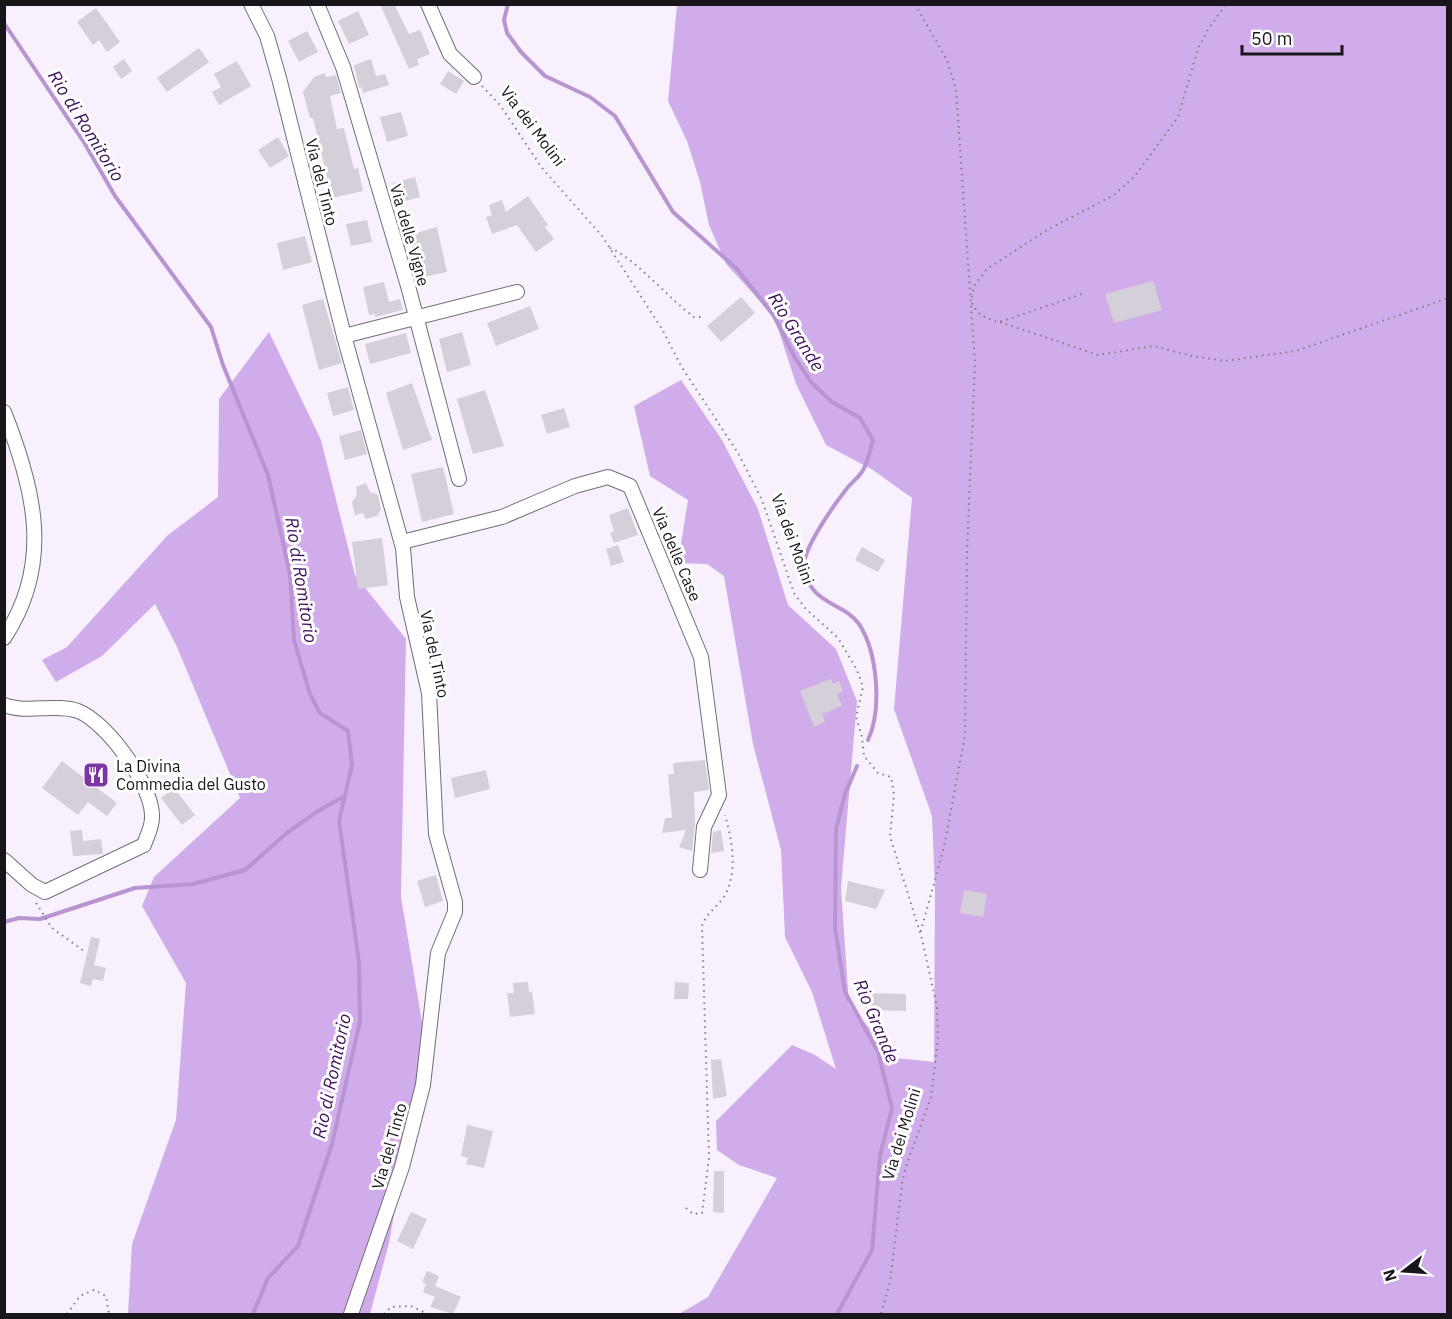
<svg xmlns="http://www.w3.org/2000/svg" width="1452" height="1319" font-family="'IBM Plex Sans',sans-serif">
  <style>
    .forest { fill: #d1aceb }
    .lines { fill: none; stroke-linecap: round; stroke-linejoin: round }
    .stream { stroke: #b894d1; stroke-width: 4 }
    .building { fill: #d5cfd9 }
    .street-casing { stroke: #736d77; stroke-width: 16 }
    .path { stroke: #817d85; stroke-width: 2; stroke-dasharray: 1.5 4.5; stroke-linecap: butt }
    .street { stroke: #fff; stroke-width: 14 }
    .labels { text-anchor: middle; stroke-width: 6; stroke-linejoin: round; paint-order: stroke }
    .street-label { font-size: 16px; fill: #18161a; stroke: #fff }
    .poi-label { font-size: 16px; fill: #18161a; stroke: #fff; text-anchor: start }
    .water-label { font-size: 18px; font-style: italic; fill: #41115b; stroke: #fff }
  </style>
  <rect width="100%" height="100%" fill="#f8f1fd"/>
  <g class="forest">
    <path d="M677,5H1447V1314H679L708,1297L777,1178L739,1165L717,1150L716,1121L792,1045L815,1055L836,1069L812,992L785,937L781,850L753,744L724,576L707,564L678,563L688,500L650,476L634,406L681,380L722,440L758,509L788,605L836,649L857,701L841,888L849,1005L896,1058L934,1062L935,890L932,816L894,709L912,498L873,470L826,445L796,384L774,316L726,264L709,225L700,182L687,141L668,101Z"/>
    <path d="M269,332L321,440L355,575L406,639L401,897L425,1040L389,1243L370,1314H128L132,1244L176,1120L186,983L142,906L154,877L240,798L177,647L155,604L102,656L56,682L42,660L67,647L167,536L218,497L219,399Z"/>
  </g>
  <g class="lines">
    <g class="stream">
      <path d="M508,4L504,20L507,33L521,52L545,76L590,97L615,116L673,212L737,269L774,316L795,358L811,382L832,402L860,418L873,440C870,449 868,462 863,470C859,478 850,483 845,491C834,505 802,550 804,567C809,605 844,602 859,624C878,653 882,710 868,740"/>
      <path d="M4,23L85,144L115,196L211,327L223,365L268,475L290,574L294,640L310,694L320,713L348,731L352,765L339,821L359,962L360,1021L332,1144L298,1246L268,1278L253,1314"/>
      <path d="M4,922L19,918L40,919L135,888L193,884L245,870L288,832L318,811L345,796"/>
      <path d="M837,1314L872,1250L880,1155L892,1108L878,1052L845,992L835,928L836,829L845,794L857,766"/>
    </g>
  </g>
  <g class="building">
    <path d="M380,4H394L409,34L420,30L430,54L417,59L419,65L409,69Z"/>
    <path d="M96,8L120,42L107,52L99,40L93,45L77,22Z"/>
    <path d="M358,11L369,35L349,44L338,21Z"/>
    <path d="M307,31L318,52L299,62L288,41Z"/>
    <path d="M199,48L209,62L167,92L157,78Z"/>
    <path d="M124,59L132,71L121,79L113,67Z"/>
    <path d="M371,59L376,76L385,74L389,85L363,93L361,87L359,88L354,65Z"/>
    <path d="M237,61L251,86L219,105L212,92L221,87L214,74Z"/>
    <path d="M448,71L464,81L456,94L440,84Z"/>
    <path d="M325,73L326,77L336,75L341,93L330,96L337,129L344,128L354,169L358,168L363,191L332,198L313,118H310L303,92L314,77Z"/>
    <path d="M401,112L408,136L387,142L380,117Z"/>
    <path d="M278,137L289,156L270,168L258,150Z"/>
    <path d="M415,177L420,197L398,203L393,183Z"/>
    <path d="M528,196L548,225L545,227L554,239L536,252L517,225L492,234L486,217L492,215L489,205L502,200L506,212Z"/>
    <path d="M367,220L372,242L351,246L346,224Z"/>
    <path d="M437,227L447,272L419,278L409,235Z"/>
    <path d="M305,236L312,262L283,270L277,243Z"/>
    <path d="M1153,281L1162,310L1114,323L1105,294Z"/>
    <path d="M384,282L389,302L400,299L403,310L375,317V314L369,315L363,287Z"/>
    <path d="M741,297L755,313L721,342L707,326Z"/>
    <path d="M323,299L342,363L319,370L302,305Z"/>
    <path d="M530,306L539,329L496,346L487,323Z"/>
    <path d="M462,332L471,365L447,372L439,339Z"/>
    <path d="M406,333L411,353L370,364L365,344Z"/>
    <path d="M412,383L432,440L403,450L386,393Z"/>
    <path d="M348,387L354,410L333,416L327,393Z"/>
    <path d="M485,390L504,446L473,454L457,399Z"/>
    <path d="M564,408L570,427L547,434L541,415Z"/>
    <path d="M361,430L367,454L345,460L339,436Z"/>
    <path d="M443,467L454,514L422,522L411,474Z"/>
    <path d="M366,483L370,492L378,495L381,509L377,516L366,519L363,513L355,515L352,502L357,495L356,487Z"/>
    <path d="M628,508L638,535L614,543L610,533L614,531L609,515Z"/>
    <path d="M382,538L388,585L358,589L352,542Z"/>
    <path d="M618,545L624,562L611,566L606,549Z"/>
    <path d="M862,547L885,560L878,572L855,560Z"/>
    <path d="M831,679L833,684L839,681L843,692L837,694L842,706L822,714L825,722L814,727L800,691Z"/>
    <path d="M705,760L709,790L694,792L695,825L692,851L679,847L686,830L662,833L665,818H672L668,774H674L673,763Z"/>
    <path d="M62,761L117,803L107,816L88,802L78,815L42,788Z"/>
    <path d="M486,770L490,789L455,798L451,778Z"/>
    <path d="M174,788L195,815L182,825L161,798Z"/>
    <path d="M82,830L83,841L101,839L103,854L73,856L70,831Z"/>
    <path d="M721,830L724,851L711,853L713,832Z"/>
    <path d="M436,875L443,901L425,907L417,881Z"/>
    <path d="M848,881L885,890L876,909L845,901Z"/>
    <path d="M964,890L987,894L983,917L960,913Z"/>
    <path d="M91,937L100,939L94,965L106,968L103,981L93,979L91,986L80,983Z"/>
    <path d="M528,982L529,992H532L535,1014L510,1017L507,993H514L513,983Z"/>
    <path d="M675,982L689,983L688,999H674Z"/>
    <path d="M865,993L906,994V1011L865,1010Z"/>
    <path d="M721,1059L727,1096L713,1099L711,1060Z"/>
    <path d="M467,1125L493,1131L484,1168L466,1164L468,1158L461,1156Z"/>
    <path d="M714,1171H724V1213L713,1212Z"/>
    <path d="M411,1212L427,1219L413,1249L397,1241Z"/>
    <path d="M427,1271L439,1276L435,1286L461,1297L453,1314L430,1307L435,1297L423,1292L426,1284L422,1282Z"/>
  </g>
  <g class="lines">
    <g class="street-casing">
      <g id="street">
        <path d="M251,4L267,36L279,78L344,336L403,548L407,597L429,693L436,834L455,902V912L438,953L423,1085L402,1167L351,1314"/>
        <path d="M317,4L343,67L408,286L459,479"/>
        <path d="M428,4L450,54L474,77"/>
        <path d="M344,336L517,292"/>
        <path d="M4,412C35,490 53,564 4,638"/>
        <path d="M402,542L502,517L575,486L608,477L630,486L701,657L719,795L704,827L700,870"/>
        <path d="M4,705C27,714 56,703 78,711C107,722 154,787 152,818C152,827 147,836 144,845L45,892L32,885L4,860"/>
      </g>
    </g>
    <g class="path">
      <path d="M915,4L947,60L956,89L975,363L967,551L965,735L944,847L920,934"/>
      <path d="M482,86L500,105L542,168L602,236L662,329L681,366L738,453L762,500L794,593L805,608L838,638L857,670L863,687L856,717L862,737L864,756L878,773L891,777L894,795L890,836L922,939L937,1007L938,1040L931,1097L907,1163L902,1183L890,1282L881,1314"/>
      <path d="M610,248C635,258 669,299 694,317H703"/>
      <path d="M972,297L974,286L987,269L1047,230L1114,195L1135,176L1178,117L1198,49L1207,31L1226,4"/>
      <path d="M972,303C978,316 987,319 1000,322L1082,294"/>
      <path d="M1000,322L1098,355L1154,346L1192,356L1225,361L1296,351L1448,298"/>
      <path d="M36,903L52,928L84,951"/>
      <path d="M686,1208L693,1214L702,1213L709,1158L702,926C706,913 718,907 725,895C738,871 732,840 725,815"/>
      <path d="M67,1314L80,1296L94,1290L106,1296L109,1314"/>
      <path d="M384,1314L391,1307L411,1306L428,1314"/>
    </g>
    <use href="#street" class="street"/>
  </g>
  <defs>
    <g id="restaurant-square" transform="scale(1.35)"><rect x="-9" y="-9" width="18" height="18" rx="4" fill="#7d34a6" stroke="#fff"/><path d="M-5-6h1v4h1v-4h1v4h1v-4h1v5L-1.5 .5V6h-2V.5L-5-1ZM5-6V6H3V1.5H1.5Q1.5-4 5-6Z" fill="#fff"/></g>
  </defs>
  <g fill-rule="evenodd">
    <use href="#restaurant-square" x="96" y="775"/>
  </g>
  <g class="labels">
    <g class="street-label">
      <text transform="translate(533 126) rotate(53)" y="6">Via dei Molini</text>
      <text transform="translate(322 182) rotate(76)" y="6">Via del Tinto</text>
      <text transform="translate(410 235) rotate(74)" y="6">Via delle Vigne</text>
      <text transform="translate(793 539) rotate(70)" y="6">Via dei Molini</text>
      <text transform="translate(677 554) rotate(67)" y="6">Via delle Case</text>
      <text transform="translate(435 654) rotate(78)" y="6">Via del Tinto</text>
      <text transform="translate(901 1134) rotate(-73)" y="6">Via dei Molini</text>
      <text transform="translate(389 1146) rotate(-74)" y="6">Via del Tinto</text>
    </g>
    <g class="poi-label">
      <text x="116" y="772">La Divina<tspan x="116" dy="18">Commedia del Gusto</tspan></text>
    </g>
    <g class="water-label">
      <text transform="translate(86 126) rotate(58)" y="6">Rio di Romitorio</text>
      <text transform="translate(796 332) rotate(58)" y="6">Rio Grande</text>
      <text transform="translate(301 580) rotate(81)" y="6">Rio di Romitorio</text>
      <text transform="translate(876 1021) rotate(67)" y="6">Rio Grande</text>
      <text transform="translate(332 1076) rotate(-78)" y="6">Rio di Romitorio</text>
    </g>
  </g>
  <rect width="1452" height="1319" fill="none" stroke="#18161a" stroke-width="12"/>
  <g transform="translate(1404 1271) rotate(253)" stroke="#ffffff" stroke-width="4.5" paint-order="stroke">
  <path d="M0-4.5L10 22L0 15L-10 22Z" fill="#18161a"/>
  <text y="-9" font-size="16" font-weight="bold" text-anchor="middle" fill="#18161a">N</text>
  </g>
  <path d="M1242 45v9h100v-9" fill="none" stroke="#18161a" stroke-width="3"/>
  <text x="1251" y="45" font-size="18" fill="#18161a" stroke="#ffffff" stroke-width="4.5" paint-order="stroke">50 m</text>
</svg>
